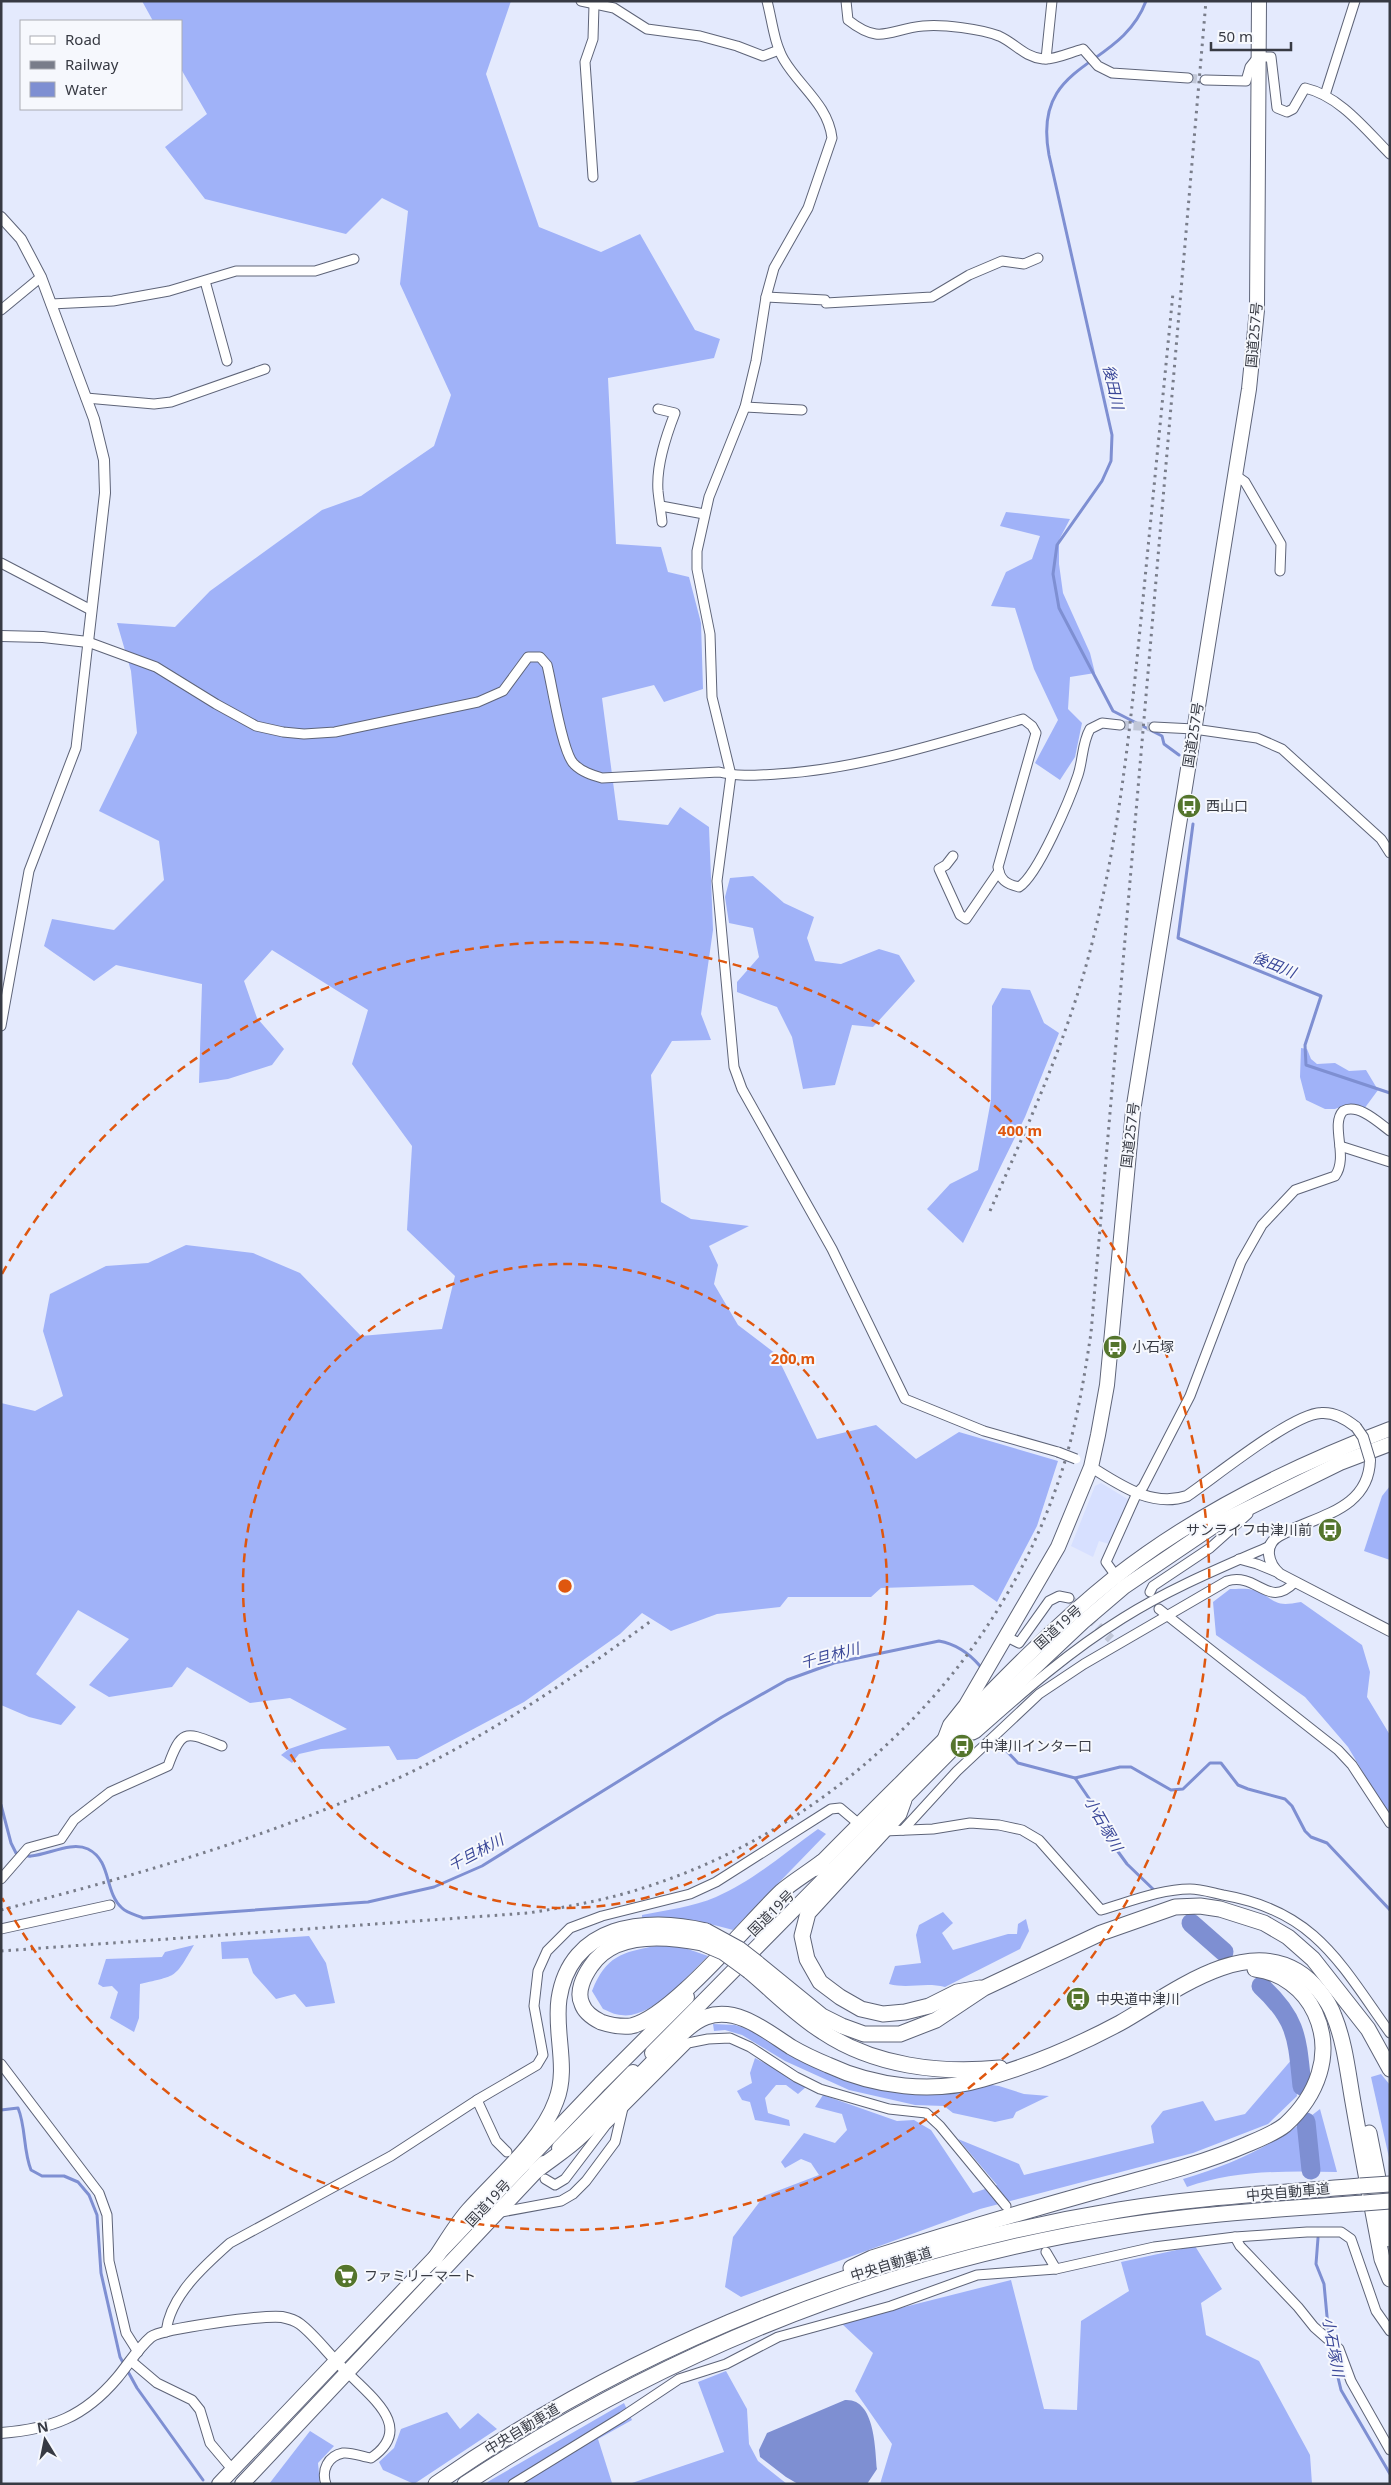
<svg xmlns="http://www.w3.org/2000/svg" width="1391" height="2485" font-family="'Noto Sans','Noto Sans JP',sans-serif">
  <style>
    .built { fill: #d7e0ff }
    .forest { fill: #a0b2f8 }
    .water { fill: #7e8fd2 }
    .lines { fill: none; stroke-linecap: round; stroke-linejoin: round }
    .stream { stroke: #7e8fd2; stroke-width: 3 }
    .river { stroke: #7e8fd2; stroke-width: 19 }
    .minor-tunnel { stroke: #c1c7d8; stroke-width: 9; stroke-dasharray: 9 4.5; stroke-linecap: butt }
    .minor-casing { stroke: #5e6478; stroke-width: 11 }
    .tertiary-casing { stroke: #5e6478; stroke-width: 12 }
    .trunk-casing { stroke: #5e6478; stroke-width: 16 }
    .motorway-casing { stroke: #5e6478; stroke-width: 17 }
    .minor { stroke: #fff; stroke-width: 9 }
    .tertiary { stroke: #fff; stroke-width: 10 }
    .trunk { stroke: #fff; stroke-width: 14 }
    .motorway { stroke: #fff; stroke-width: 15 }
    .rail { stroke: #797d8a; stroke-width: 3; stroke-dasharray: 2.5 5; stroke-linecap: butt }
    .minor-bridge-casing { stroke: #5e6478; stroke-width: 11; stroke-linecap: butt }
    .tertiary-bridge-casing { stroke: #5e6478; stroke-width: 12; stroke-linecap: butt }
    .motorway-bridge-casing { stroke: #5e6478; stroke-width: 17; stroke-linecap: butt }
    .minor-bridge { stroke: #fff; stroke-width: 9 }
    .tertiary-bridge { stroke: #fff; stroke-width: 10 }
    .motorway-bridge { stroke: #fff; stroke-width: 15 }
    .ring { fill: none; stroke: #df570f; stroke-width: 2.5; stroke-dasharray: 9 6 }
    .labels { text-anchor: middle; stroke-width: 4; stroke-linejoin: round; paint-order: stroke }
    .street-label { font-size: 14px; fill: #373a43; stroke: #f6f8fd }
    .poi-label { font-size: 14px; fill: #373a43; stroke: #f6f8fd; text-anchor: start }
    .water-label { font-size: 15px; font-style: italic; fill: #3a4798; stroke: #f6f8fd }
    .centre { fill: #df570f; stroke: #f6f8fd; stroke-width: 2.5 }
    .ring-label { font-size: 15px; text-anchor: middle; font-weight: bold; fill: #df570f; stroke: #f6f8fd; stroke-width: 4; stroke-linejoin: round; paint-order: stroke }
  </style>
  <rect width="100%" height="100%" fill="#e4eafd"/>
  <path class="built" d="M1101,1483L1129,1500L1109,1544L1099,1541L1093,1557L1071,1546L1095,1486Z"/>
  <g class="forest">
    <path d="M142,1H511L486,74L539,227L601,252L640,234L695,330L720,339L714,358L608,378L616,544L661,547L668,572L689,577L701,623L703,689L664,702L654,685L602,698L618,820L668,825L680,807L709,827L713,930L701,1014L711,1040L672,1041L651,1075L661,1202L691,1219L749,1226L709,1246L718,1265L714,1284L738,1325L776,1354L817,1439L876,1425L916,1459L959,1432L1058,1461L1037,1526L997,1602L973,1585L881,1588L871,1597H788L780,1607L717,1614L671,1631L642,1613L620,1634L524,1702L417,1759L397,1760L389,1746L321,1749L299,1754L292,1763L281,1755L289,1749L347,1729L290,1698L250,1703L187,1667L172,1687L109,1697L89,1685L129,1639L78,1610L36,1674L76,1707L61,1725L29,1717L1,1705V1403L35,1411L63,1396L43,1331L50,1294L106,1266L148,1263L186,1245L253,1253L300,1273L361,1336L442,1329L455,1276L407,1230L412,1146L352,1064L368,1010L272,950L244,981L257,1018L284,1049L272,1065L228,1079L199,1083L202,984L116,965L94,981L44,946L52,919L114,930L164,880L159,841L99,811L137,733L131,671L117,623L175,627L210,591L322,510L361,496L434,446L451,395L400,284L408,211L382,198L346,234L205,199L165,147L207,114L181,69V21H153Z"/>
    <path d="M1006,512L1070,519L1059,540V564L1063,593L1090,653L1095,673L1070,677L1068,709L1082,723L1075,757L1060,780L1035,763L1058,720L1034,669L1015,608L991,606L1006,572L1032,559L1040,536L1000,526Z"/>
    <path d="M753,876L784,903L814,917L807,938L815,961L841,964L879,949L899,955L915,981L873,1027L852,1025L835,1085L803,1089L792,1037L777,1007L737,992V982L759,957L753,928L729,923L725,897L730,878Z"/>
    <path d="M1002,988L1030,990L1044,1023L1059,1033L1025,1117L963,1243L927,1209L950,1184L978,1170L991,1100L992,1006Z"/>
    <path d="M1301,1048L1307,1049L1311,1059L1317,1064L1335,1063L1349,1071L1366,1070L1378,1090L1364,1109L1348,1104L1335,1109H1325L1306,1100L1300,1077Z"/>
    <path d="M1390,1486V1560L1364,1551L1382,1496Z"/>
    <path d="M1230,1589C1237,1589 1247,1588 1254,1590C1277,1599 1271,1608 1301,1602L1362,1645L1370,1672L1367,1697L1390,1735V1818L1348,1747L1305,1697L1216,1635L1213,1602Z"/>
    <path d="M818,1829L826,1834L733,1930C702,1921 675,1916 642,1919V1915C666,1910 693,1907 716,1897C753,1881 786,1852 818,1829Z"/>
    <path d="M943,1912L953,1923L942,1933L953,1950L1008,1934H1017L1018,1924L1026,1919L1029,1931L1020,1949L945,1987C925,1982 908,1989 889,1984L895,1966L921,1963L916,1935L919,1925Z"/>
    <path d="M309,1936L326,1963L335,2003L306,2007L295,1994L276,1999L253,1973L248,1958L222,1959L221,1942Z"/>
    <path d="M194,1945C174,1979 178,1975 140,1984L139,2018L134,2032L110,2018L118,1992L112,1986L103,1987L98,1984L106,1959L162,1957L165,1952Z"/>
    <path d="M656,1946H679L708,1956C688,1975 651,2020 621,2015C615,2015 608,2011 603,2009L592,1991C606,1956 622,1952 656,1946Z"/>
    <path d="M713,2024L735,2025L754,2031L853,2079L984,2084L999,2086L1024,2094L1049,2096L1016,2112L1013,2118L995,2122L953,2113L944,2106L915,2105L849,2090L785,2061L742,2035L725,2030L714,2031Z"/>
    <path d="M755,2058L807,2086L798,2094L786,2085H776L765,2098L768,2113L789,2120L790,2126L755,2120L750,2102L742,2100L737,2091L752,2083L750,2073Z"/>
    <path d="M1293,2058L1297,2096L1268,2124L1193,2153L980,2209L741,2297L725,2287L733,2237L764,2196L819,2175L811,2163L801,2159L785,2168L781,2162L804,2133L835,2143L847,2130L842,2114L815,2107L823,2095L897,2121L914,2120L931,2130L973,2193L997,2185L958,2139L1019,2164L1024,2175L1154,2143L1151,2126L1163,2111L1203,2101L1215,2121L1245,2114Z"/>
    <path d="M1381,2074L1390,2085V2162L1371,2077Z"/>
    <path d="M1320,2109L1337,2172C1286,2171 1235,2170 1187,2187L1183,2179C1236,2163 1276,2144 1320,2109Z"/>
    <path d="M1195,2246L1222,2289L1201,2303L1206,2335L1259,2361L1310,2455L1312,2484H880L892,2444L855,2391L873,2353L841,2323L1011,2280L1044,2409L1077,2410L1081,2321L1129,2291L1121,2262Z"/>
    <path d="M726,2371L747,2409L749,2444L758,2461L787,2484H484L624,2403L632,2420L598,2439L612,2483H632L724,2452L698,2382Z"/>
    <path d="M447,2412L460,2429L478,2413L497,2429L414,2484L383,2470L379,2462L394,2448L401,2429Z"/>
    <path d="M310,2431L334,2446L318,2463L320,2484H269Z"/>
  </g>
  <path class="water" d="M845,2400C875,2398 875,2448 877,2469L867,2484H798L786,2477L760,2457L759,2450L767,2433Z"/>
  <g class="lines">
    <g class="stream">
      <path d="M1146,1C1120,71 1031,59 1049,155L1112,435L1111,461L1102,481L1057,545L1053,574L1059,608L1113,711L1162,736L1164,744L1179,755"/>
      <path d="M1193,824L1178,938L1321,996L1305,1045L1306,1065L1390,1093"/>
      <path d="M997,1741L1018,1763L1075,1778L1120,1767H1131L1171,1790L1183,1789L1210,1763H1221L1238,1785L1248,1789L1285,1799L1292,1806L1305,1831L1311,1837L1327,1843L1390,1910"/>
      <path d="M1075,1778L1099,1813L1111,1842L1127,1864L1154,1890"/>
      <path d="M1,1805L11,1843L16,1853C21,1854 26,1857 31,1856C48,1855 71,1841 88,1849C112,1861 104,1892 122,1908C127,1913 136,1915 143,1918L368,1902L434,1887L482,1866L722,1717L787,1680L834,1663L939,1641C956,1644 968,1652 980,1666"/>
      <path d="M1,2110L18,2108C26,2127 23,2150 31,2170L42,2176H64L78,2182L89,2195L97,2215L101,2273L120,2357L137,2388L203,2480"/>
      <path d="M1318,2238L1316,2264L1324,2284L1329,2338"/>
      <path d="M1330,2344L1341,2390L1390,2474"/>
    </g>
    <g class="river">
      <path d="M1191,1923L1224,1952"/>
      <path d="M1261,1986C1298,2020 1297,2039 1302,2086"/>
      <path d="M1306,2122L1311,2170"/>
    </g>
    <g class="minor-tunnel">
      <path d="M1188,78L1205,80"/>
      <path d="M1120,725L1154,727"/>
      <path d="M1069,1598L1111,1639"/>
    </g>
    <g class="minor-casing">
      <g id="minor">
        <path d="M581,1L614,8L647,29L700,36L737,46L763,56L779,50"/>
        <path d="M767,1C772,20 774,43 784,60C800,87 828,105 832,138L808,208L774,268L766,297L756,361L745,407L709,497L697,551V569L710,634L712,697L731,775L717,881L734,1067L742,1089L832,1249L905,1399L984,1431L1058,1452"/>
        <path d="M846,1L848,20C881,46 889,29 923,26C943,24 981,29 999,36C1015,43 1024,57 1043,59C1055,60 1071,52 1083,49L1098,66L1112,73L1188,78"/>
        <path d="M1046,59L1052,1"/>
        <path d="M1205,80L1246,81L1250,67L1258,57H1271L1277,108L1287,112L1293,109L1305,88C1340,96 1366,130 1390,154"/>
        <path d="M1325,95L1355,1"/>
        <path d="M593,177L585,62L593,39L594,5"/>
        <path d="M205,281L227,361"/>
        <path d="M766,297L825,300L826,303L932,297L969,275L1002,261L1024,264L1038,258"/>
        <path d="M51,304L113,301L169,291L236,271H315L354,259"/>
        <path d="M1,310L41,277"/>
        <path d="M86,398L154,404L171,402L265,369"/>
        <path d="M745,407L802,410"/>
        <path d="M658,409L675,413C666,436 656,465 658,491C659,501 661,512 662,522"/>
        <path d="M1235,475L1245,482L1281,544L1280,571"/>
        <path d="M661,506L704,514"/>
        <path d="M1,563L91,610"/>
        <path d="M1154,727L1194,729L1257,738L1282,749L1381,839L1390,853"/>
        <path d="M953,856L946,865L939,869L960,915L966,919L999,871"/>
        <path d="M1,1026L29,871L76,748L88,642L156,667L216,704L256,726L283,732L304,734L335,732L478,702L503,691L528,657H540L547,665C552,684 562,753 574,764C582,772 592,775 602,778L719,772C738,777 758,775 777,774C861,769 943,742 1023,719L1032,726L1036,733L998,867C1000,880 1006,884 1019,887C1038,875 1070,799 1078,775C1083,760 1082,743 1090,729L1102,723L1120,725"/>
        <path d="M1340,1146L1390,1162"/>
        <path d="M1239,1559L1257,1564L1279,1573"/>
        <path d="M1116,1576L1106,1562L1137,1493L1143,1487L1190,1396L1241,1262L1262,1225L1295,1190L1335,1176C1349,1157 1330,1125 1343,1111C1358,1103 1378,1122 1390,1131"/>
        <path d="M1150,1592L1153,1586L1210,1548L1248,1514"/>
        <path d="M1159,1609L1338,1750L1352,1765L1390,1823"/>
        <path d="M1007,1637L1019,1643L1049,1601L1059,1596L1069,1598"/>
        <path d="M973,1735L977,1733C1023,1692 1071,1650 1123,1618C1169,1589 1220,1568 1270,1546"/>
        <path d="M903,1830L957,1771L1039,1694L1084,1664L1227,1581C1258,1572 1268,1610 1295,1582"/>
        <path d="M884,1831L933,1829L970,1823L999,1825L1022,1830L1039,1840L1101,1910C1129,1902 1161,1889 1190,1889C1201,1889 1213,1893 1223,1895C1315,1911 1340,1963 1390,2033"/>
        <path d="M1,1879L28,1848L61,1839L74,1820L110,1792L168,1766C182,1727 186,1732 222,1746"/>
        <path d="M1,1929L110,1905"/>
        <path d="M1,2064L99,2193L107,2215L109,2261L126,2333L138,2352"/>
        <path d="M477,2100L496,2141L507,2152"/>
        <path d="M545,2179L555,2185L565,2179L606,2125L688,2043L708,2039L730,2038L750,2047L796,2077L820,2089L889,2109L926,2113L940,2126L1006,2206"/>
        <path d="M496,2213L561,2201L573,2194L586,2181L615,2142L623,2108"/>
        <path d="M1235,2237L1240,2246L1298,2307L1314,2327L1339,2349L1351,2381L1390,2450"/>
        <path d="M1046,2252L1056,2269L1154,2247L1235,2237L1307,2232H1341L1351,2239L1376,2311L1390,2331"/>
        <path d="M166,2332C170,2296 204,2266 230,2243L391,2156L477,2100L537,2065L543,2055L534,2006L538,1971L547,1951L570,1928L602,1916L690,1894L716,1882L831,1809L840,1808L859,1824"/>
        <path d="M131,2361L157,2383L192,2400L200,2410L210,2443L232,2469"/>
        <path d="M326,2484C321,2470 328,2456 343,2453C352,2452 363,2457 371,2458C415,2428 372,2398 348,2373"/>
        <path d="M513,2484L622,2417L679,2379L726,2364L778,2337L891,2306L977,2275L1056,2269"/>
      </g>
    </g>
    <g class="tertiary-casing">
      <g id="tertiary">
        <path d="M1,217L21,239L41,277L94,419L104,460L105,493L88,642L43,637L1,636"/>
        <path d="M1370,1460C1369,1511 1314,1516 1279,1536C1263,1545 1268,1564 1280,1574L1390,1631"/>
        <path d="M1091,1467C1120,1485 1152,1508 1187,1496C1215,1477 1292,1414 1321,1413C1335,1412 1346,1419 1356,1427"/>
        <path d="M1,2433C52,2429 84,2417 117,2378C128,2365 138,2348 151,2337C163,2328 265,2315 282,2317C287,2318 296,2321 300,2324C316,2336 332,2359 348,2373"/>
      </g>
    </g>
    <g class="trunk-casing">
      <g id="trunk">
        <path d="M945,1738L950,1725L966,1705L1058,1547L1091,1467L1098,1435L1107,1385L1133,1111L1249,389L1257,310L1259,1"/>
        <path d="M815,1869C858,1825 902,1782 946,1738C1000,1682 1054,1626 1115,1577C1198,1512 1292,1466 1390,1429"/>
        <path d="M652,2053L1013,1688L1083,1622L1124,1587L1220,1522L1340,1463L1390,1444"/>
        <path d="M559,2148L633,2072"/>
        <path d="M219,2484L600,2084L687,1997"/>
        <path d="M242,2484L544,2163"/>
      </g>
    </g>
    <g class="motorway-casing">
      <g id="motorway">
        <path d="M904,1800L899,1814L808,1913L802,1936L807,1959L820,1982L840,1997L861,2009L883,2014L905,2012L929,2006L957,1992L980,1988"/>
        <path d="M702,1943C667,1936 614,1931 591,1966C584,1976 576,1992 582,2004C585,2013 593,2018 601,2022C610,2025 621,2027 631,2026C671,2018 749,1922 782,1891C794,1881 809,1872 822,1862"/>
        <path d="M757,1963L822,2016L842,2026L864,2034H900L936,2020L984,1988L1101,1933L1175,1907L1200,1906L1220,1909L1264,1923L1288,1937L1313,1959L1368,2029L1390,2069"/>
        <path d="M749,1971C773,1991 796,2015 823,2032C874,2066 940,2074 1000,2068"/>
        <path d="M1369,2133L1390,2239"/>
        <path d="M536,2171C551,2159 569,2148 582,2135C610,2107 637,2078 665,2050C677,2039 690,2023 706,2017C737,2006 766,2031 791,2047C803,2054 816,2060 828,2065C875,2087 933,2094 983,2079C1030,2066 1077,2046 1120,2023C1168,1996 1241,1937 1297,1971C1312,1980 1328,1999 1334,2016C1345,2043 1348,2074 1353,2102C1362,2154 1372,2207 1382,2259L1390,2279"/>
        <path d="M434,2260C445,2244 455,2226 468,2211C495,2180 542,2141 556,2101C569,2068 554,2033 559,1999C570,1925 645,1916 706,1931"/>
        <path d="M851,2268L872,2258C947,2234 1022,2212 1097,2191C1148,2177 1200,2165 1248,2144C1260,2139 1275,2133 1285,2125C1317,2096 1334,2054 1315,2013C1304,1989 1281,1972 1255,1969"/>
        <path d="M436,2484C639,2342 876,2250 1119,2210C1199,2197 1280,2193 1360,2186"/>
        <path d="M465,2484C649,2363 848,2278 1064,2236C1163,2216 1264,2210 1364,2203"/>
      </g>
    </g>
    <use href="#minor" class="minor"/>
    <use href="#tertiary" class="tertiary"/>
    <use href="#trunk" class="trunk"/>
    <use href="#motorway" class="motorway"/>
    <g class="rail">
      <path d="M990,1211C1027,1127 1065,1044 1089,955C1120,837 1131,720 1143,599C1153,497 1163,395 1173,293"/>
      <path d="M1,1910C138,1875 277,1835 405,1775C493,1733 573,1678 651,1621"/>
      <path d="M1,1951L528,1913C567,1907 606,1900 643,1888C832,1828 988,1678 1055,1491C1074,1440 1083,1386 1091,1333L1206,1"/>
    </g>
    <g class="minor-bridge-casing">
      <path id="minor-bridge" d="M1058,1452L1076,1459"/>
    </g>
    <g class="tertiary-bridge-casing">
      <path id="tertiary-bridge" d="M1356,1427L1363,1437L1370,1460"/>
    </g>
    <g class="motorway-bridge-casing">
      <g id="motorway-bridge">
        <path d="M706,1931L739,1949L757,1963"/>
        <path d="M702,1943L723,1952L749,1971"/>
        <path d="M1360,2186L1390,2184"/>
        <path d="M1364,2203L1390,2201"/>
      </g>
    </g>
    <use href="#minor-bridge" class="minor-bridge"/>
    <use href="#tertiary-bridge" class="tertiary-bridge"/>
    <use href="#motorway-bridge" class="motorway-bridge"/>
  </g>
  <g class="ring">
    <circle cx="565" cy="1586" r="322"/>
    <path d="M2 1274A644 644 0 1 1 2 1898"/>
  </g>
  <defs>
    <g id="bus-disc" transform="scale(1.25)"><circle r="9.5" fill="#54752c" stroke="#f6f8fd"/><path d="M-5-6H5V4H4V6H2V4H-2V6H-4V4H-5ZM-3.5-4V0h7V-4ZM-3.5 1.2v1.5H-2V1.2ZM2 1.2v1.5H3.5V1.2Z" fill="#fff"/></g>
    <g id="supermarket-disc" transform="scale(1.25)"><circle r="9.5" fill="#54752c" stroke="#f6f8fd"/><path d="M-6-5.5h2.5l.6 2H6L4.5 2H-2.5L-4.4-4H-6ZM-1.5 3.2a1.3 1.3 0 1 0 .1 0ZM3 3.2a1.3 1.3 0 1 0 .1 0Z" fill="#fff"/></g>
  </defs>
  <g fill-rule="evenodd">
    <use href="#bus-disc" x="1189" y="806"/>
    <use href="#bus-disc" x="1115" y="1347"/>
    <use href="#bus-disc" x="1330" y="1530"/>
    <use href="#bus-disc" x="962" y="1746"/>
    <use href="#bus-disc" x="1078" y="1999"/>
    <use href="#supermarket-disc" x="346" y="2276"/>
  </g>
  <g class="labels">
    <g class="street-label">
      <text transform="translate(1254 335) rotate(-85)" y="5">国道257号</text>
      <text transform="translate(1193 735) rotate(-81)" y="5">国道257号</text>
      <text transform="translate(1130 1135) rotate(-83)" y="5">国道257号</text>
      <text transform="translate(1058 1627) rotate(-42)" y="5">国道19号</text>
      <text transform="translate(771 1913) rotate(-45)" y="5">国道19号</text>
      <text transform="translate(1288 2192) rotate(-5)" y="5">中央自動車道</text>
      <text transform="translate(488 2203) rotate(-47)" y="5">国道19号</text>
      <text transform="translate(891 2264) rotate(-17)" y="5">中央自動車道</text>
      <text transform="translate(522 2429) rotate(-31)" y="5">中央自動車道</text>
    </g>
    <g class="poi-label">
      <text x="1206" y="811">西山口</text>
      <text x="1132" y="1352">小石塚</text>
      <text x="1312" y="1535" text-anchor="end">サンライフ中津川前</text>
      <text x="980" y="1751">中津川インター口</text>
      <text x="1096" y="2004">中央道中津川</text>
      <text x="364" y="2281">ファミリーマート</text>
    </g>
    <g class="water-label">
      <text transform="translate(1113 387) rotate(77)" y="5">後田川</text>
      <text transform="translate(1274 965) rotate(22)" y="5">後田川</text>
      <text transform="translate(830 1656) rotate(-15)" y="5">千旦林川</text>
      <text transform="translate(1103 1824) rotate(60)" y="5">小石塚川</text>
      <text transform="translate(476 1853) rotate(-28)" y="5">千旦林川</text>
      <text transform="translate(1333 2347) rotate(80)" y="5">小石塚川</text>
    </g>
  </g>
  <circle cx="565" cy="1586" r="8" class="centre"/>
  <g class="ring-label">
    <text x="1020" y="1136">400 m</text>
    <text x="793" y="1364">200 m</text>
  </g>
  <rect width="1391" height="2485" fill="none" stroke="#373a43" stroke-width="5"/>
  <rect x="20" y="20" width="162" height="90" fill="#f6f8fd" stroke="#aaacb3"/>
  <rect x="30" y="36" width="25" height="8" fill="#ffffff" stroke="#aaacb3"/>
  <text x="65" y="45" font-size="15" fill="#373a43">Road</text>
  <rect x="30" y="61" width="25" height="8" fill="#797d8a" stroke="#aaacb3"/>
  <text x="65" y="70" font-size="15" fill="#373a43">Railway</text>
  <rect x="30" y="82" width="25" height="15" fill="#7e8fd2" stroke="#aaacb3"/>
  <text x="65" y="95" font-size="15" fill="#373a43">Water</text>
  <g transform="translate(45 2440) rotate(350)" stroke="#f6f8fd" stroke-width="4" paint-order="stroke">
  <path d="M0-4L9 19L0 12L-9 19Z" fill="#373a43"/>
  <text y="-8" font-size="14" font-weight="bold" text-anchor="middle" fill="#373a43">N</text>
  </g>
  <path d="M1211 42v8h80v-8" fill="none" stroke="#373a43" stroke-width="2.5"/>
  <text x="1218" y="42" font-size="15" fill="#373a43" stroke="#f6f8fd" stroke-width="4" paint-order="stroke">50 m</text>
</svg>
